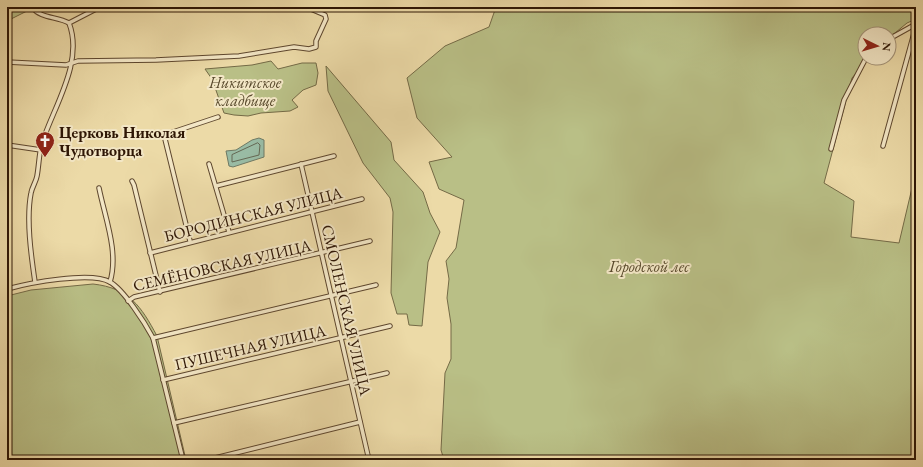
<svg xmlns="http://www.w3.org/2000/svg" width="923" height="467" font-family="'EB Garamond',serif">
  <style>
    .green { fill: #b9bf86; stroke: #746a46 }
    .water { fill: #99bba4; stroke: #6e7964 }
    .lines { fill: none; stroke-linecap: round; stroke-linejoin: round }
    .shore { stroke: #646854; stroke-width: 1 }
    .stream { stroke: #6e7964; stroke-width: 1 }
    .river { stroke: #99bba4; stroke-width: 6 }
    .minor-casing { stroke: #5e472e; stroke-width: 5.5 }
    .minor { stroke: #f3e7c6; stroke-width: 3.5 }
    .labels { text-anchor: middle; stroke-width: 4; stroke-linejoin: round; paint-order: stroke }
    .park-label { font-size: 16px; font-style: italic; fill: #58492c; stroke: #f3e7c6 }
    .poi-label { font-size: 16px; font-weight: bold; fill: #2e1605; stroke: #f3e7c6; text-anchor: start }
    .street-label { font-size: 16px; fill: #2e1605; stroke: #f3e7c6 }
  </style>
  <rect width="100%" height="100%" fill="#ecdaa7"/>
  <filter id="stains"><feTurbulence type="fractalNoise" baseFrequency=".005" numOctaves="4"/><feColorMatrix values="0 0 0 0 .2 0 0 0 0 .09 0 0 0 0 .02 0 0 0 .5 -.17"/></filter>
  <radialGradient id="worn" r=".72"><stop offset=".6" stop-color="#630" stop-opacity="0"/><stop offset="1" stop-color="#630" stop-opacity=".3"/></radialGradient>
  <g class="green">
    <path d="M7,7H29L27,11L7,21Z"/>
    <path d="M496,7H916V19L907,23L889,38V34H865V58H869L852,78L824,183L854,201L851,237L899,243L916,171V456L908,460H444L441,450L445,373L451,359V324L447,298L449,279L446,261L456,248L464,200L439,189L429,162L452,157L417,118L407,78L445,46L489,27Z"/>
    <path d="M271,61L278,69L302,63H316L318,73L316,85L303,90L292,100L298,107L290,111L261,113L248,116L234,115L224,113L212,79L205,69L252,65Z"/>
    <path d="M326,66L391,142L394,160L423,192L430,213L440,232L428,262L422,326L409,325L407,314H397L391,293L393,212L390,198L363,163L328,91Z"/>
    <path d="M93,284C129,288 141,306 157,336L186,460H7V296L31,290Z"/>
  </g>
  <path class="water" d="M259,138L264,140V157L233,167L229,166L226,151L236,150L252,140Z"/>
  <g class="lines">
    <path class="shore" d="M258,143L260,145L259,155L232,162V155Z"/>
    <path class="stream" d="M326,11L328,8"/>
    <path class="river" d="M326,7H333"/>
    <g class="minor-casing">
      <g id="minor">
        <path d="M32,7C41,19 56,16 69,23C84,62 54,106 42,143C39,153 39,165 37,176C36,182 32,187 31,193C26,219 31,255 35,282"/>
        <path d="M69,23L100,7"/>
        <path d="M889,39L916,24"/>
        <path d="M7,62L66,65L78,61L156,60L239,56L294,47L309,49L316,47V41L326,19L325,15L306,7"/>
        <path d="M7,145L41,150"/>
        <path d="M883,146L916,26"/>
        <path d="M831,149L844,100L866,58"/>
        <path d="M209,164L229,232"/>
        <path d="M301,164L369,460"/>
        <path d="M132,181L134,185L160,292"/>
        <path d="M216,186L334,156"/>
        <path d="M99,188C105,218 119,252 110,282"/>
        <path d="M190,241L164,135L218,117"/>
        <path d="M150,253L362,199"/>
        <path d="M7,289C29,283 91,271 110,282C124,290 145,323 153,338L183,460"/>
        <path d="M128,301L134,297L370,241"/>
        <path d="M153,338L376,285"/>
        <path d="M163,380L390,326"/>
        <path d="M174,423L387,373"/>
        <path d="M207,460L360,422"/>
      </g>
    </g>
    <use href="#minor" class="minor"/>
  </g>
  <defs>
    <g id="church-pin" transform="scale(1)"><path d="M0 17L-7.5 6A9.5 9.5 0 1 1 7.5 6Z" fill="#8f2418" stroke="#f3e7c6"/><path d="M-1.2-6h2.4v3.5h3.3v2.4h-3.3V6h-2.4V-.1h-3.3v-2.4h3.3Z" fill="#fff"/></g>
  </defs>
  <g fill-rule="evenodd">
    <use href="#church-pin" x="45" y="141"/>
  </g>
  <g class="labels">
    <g class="park-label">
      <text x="245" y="88">Никитское<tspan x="245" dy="18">кладбище</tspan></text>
      <text x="649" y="272">Городской лес</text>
    </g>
    <g class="poi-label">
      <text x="59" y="138">Церковь Николая<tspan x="59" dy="18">Чудотворца</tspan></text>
    </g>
    <g class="street-label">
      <text transform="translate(253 214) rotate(-14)" y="6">БОРОДИНСКАЯ УЛИЦА</text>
      <text transform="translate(222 265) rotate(-13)" y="6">СЕМЁНОВСКАЯ УЛИЦА</text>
      <text transform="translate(347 310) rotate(77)" y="6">СМОЛЕНСКАЯ УЛИЦА</text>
      <text transform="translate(250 347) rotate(-13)" y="6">ПУШЕЧНАЯ УЛИЦА</text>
    </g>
  </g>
  <rect width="923" height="467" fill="none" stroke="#ecdaa7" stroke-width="24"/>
  <rect x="8" y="8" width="907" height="451" fill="none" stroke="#2e1605" stroke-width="2"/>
  <rect x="12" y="12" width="899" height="443" fill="none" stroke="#2e1605"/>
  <g transform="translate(877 46) rotate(95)"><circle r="19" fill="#f3e7c6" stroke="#a49379"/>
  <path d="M0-3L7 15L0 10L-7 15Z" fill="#8f2418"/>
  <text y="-6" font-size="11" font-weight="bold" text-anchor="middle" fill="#2e1605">N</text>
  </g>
  <rect width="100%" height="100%" filter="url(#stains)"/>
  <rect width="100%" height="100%" fill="url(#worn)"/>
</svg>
